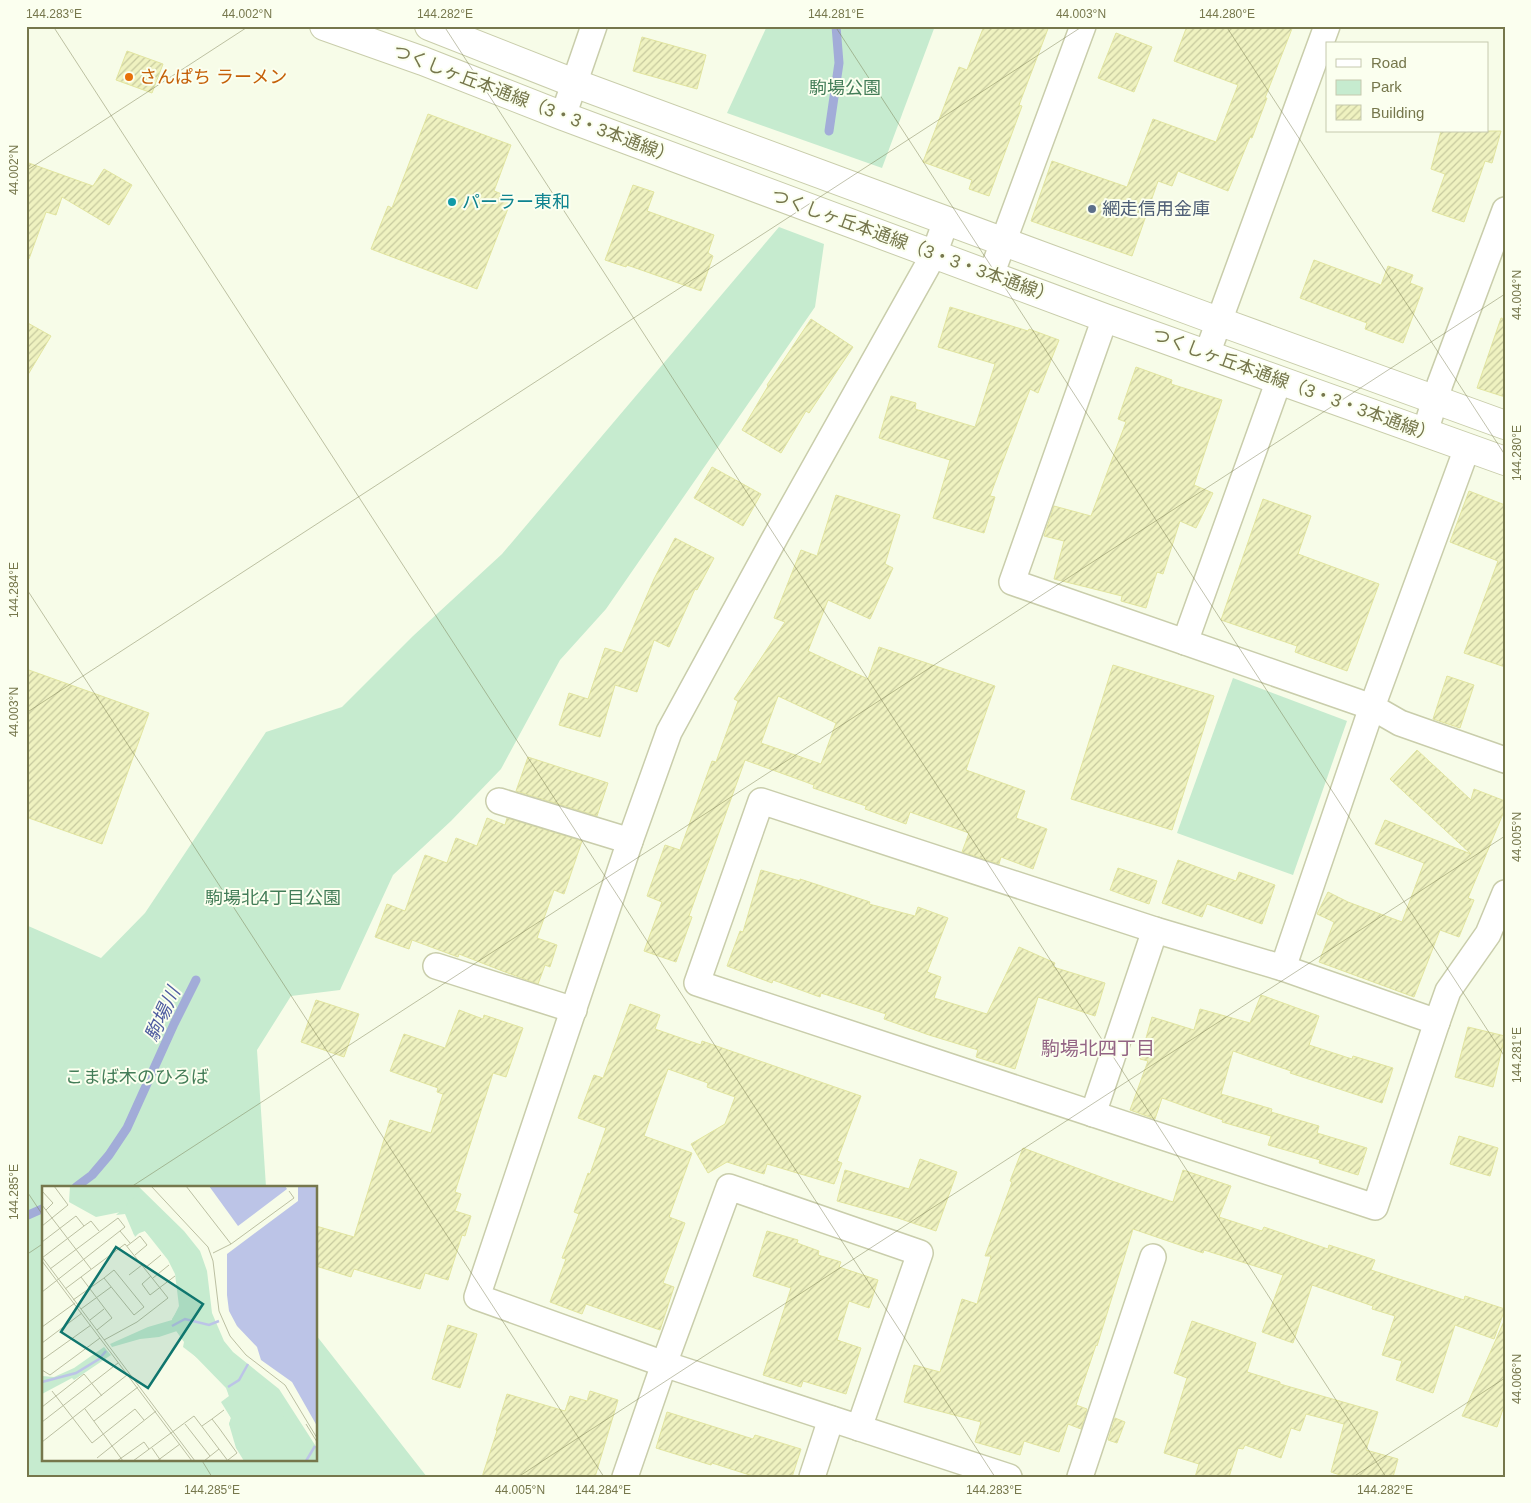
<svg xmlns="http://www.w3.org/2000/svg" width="1531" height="1503" font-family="Helvetica,'Noto Sans JP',sans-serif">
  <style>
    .park { fill: #c6ebcf }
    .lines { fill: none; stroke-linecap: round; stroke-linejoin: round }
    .stream { stroke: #a2acd8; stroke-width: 9 }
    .building { fill: url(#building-hatch); stroke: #e2e5a0; fill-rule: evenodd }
    .minor-casing { stroke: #c9cdab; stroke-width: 28 }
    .tertiary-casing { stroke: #c9cdab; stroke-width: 30 }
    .minor { stroke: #fff; stroke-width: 25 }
    .tertiary { stroke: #fff; stroke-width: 28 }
    .ticks { fill: none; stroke: #76774c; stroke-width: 1; stroke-opacity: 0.45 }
    .food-dot { fill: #e8710a; stroke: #fbffef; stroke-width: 2 }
    .culture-dot { fill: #0f9aa8; stroke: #fbffef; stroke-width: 2 }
    .service-dot { fill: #5c6f8a; stroke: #fbffef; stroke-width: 2 }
    .labels { text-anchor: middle; stroke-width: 4; stroke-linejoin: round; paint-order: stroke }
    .food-label { font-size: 18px; fill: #c56008; stroke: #fbffef; text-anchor: start }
    .park-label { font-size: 18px; fill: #437d58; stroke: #fbffef }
    .street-label { font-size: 18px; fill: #76774c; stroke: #fbffef }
    .culture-label { font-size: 18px; fill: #0d838f; stroke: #fbffef; text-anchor: start }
    .service-label { font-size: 18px; fill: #4e5e75; stroke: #fbffef; text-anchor: start }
    .water-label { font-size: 19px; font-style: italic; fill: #4e5ca0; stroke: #fbffef }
    .neighbourhood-label { font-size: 19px; fill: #936484; stroke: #fbffef }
    .inset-river { fill: none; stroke: #bcc4e7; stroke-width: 2.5 }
    .inset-road { fill: none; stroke: #bbbfa1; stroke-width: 1 }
    .view { fill: #0f766e; fill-opacity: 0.15; stroke: #0f766e; stroke-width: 2.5 }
    .inset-edge { fill: none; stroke: #76774c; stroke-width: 2.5 }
    .neatline { fill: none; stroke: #76774c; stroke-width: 2 }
    .ticks-label { font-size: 12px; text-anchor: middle; fill: #76774c }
  </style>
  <defs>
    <pattern id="building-hatch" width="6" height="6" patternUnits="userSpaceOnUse" patternTransform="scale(1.25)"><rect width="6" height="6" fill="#eff2c0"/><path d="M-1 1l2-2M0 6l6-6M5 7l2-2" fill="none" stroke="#c6c99e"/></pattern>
  </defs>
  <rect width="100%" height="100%" fill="#f7fce8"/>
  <g class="park">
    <path d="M767,26H935L882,168L727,113Z"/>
    <path d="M779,227L824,244L815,307L606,609L560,660L501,769L451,821L393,875L340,990L291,996L257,1050L266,1187H44V1459H316V1335L427,1477H26V925L101,958L145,913L266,732L342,707L413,636L502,554Z"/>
    <path d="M1233,678L1347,721L1293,875L1177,833Z"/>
  </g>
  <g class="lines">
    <g class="stream">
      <path d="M829,131L839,63L836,26"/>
      <path d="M76,1187L92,1175L109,1155L127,1128L174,1024L196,980"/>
      <path d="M26,1216L44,1208"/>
    </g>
  </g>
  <g class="building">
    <path d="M984,26H1049L1019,105L1022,106L989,196L969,189L972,180L923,162L959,67L967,70Z"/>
    <path d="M1187,26H1293L1265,98H1267L1252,138L1250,137L1228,191L1178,171L1172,186L1158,181L1132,256L1031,221L1052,161L1127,187L1153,119L1216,142L1238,85L1174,61Z"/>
    <path d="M1116,33L1152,47L1134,92L1098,78Z"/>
    <path d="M642,37L706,55L697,89L633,71Z"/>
    <path d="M127,51L163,64L152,93L116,80Z"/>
    <path d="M428,114L511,145L494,191L512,198L477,289L371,249L388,206L392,208Z"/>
    <path d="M1441,131H1501L1492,163L1485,161L1464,222L1432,211L1445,174L1431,169Z"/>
    <path d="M26,162L93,186L104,169L132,185L109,225L62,197L56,215L46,212L29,259L26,258Z"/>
    <path d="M633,185L654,192L647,211L714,235L708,253L713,256L701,291L627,265L626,267L605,260Z"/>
    <path d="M1314,260L1381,285L1388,266L1413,275L1410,283L1423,288L1403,343L1365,329L1367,323L1300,298Z"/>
    <path d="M950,307L1028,331L1029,329L1059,340L1038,393L1030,389L990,496L995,497L984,533L933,518L950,460L879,438L891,396L916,403L915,409L975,427L995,364L938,347Z"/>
    <path d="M1501,318L1505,319V397L1477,388Z"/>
    <path d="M811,319L853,347L809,413L806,411L781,453L742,430L768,386L767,385Z"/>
    <path d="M26,322L51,336L26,378Z"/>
    <path d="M1136,367L1172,380L1171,384L1222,400L1194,485L1213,493L1196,528L1180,521L1163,574L1157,572L1146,608L1121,601L1122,596L1054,579L1064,541L1044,536L1054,506L1091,516L1126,422L1118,419Z"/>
    <path d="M712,467L761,494L743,526L694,498Z"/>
    <path d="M1469,491L1505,505V667L1464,653L1498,561L1450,542Z"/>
    <path d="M836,495L900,515L885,564L893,568L870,619L828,600L808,651L868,679L879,647L995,686L966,770L1025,791L1016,818L1047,829L1033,869L1001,857L999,864L962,852L969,833L910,812L906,824L865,809L866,806L813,788L814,785L745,760L689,916L692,917L676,962L644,951L662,902L647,896L665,845L680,850L712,761L716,762L738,701L734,699L785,622L774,618L801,550L817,556ZM778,696L836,723L821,764L761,743Z"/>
    <path d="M1263,499L1311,516L1298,554L1379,584L1347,671L1295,652L1297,646L1221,620Z"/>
    <path d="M675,538L714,558L697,590L695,589L669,647L654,640L637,692L615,685L600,737L559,725L569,693L588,699L605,648L622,653L654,579Z"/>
    <path d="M1113,665L1214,696L1172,830L1071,799Z"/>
    <path d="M26,669L149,713L102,844L26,817Z"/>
    <path d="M1447,676L1474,685L1460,728L1433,719Z"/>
    <path d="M1417,750L1471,800L1474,789L1505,801V809L1468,898L1474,900L1459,937L1440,930L1414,997L1319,962L1334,922L1317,914L1328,892L1348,902L1402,922L1424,863L1375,844L1385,820L1471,854L1390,779Z"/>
    <path d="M528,757L608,783L597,816L516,791Z"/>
    <path d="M487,818L505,825L507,818L582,841L564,894L554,890L537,938L557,945L550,967L545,965L538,984L505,972L459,954L458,957L412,940L409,949L375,937L387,904L405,911L425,855L447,863L456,838L477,846Z"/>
    <path d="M1178,860L1236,881L1239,872L1275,885L1262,924L1207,904L1202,917L1162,903Z"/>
    <path d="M1118,868L1157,881L1149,904L1110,890Z"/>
    <path d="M761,870L800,881V879L870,902L869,904L915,916L918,907L948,918L927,972L941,977L934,998L987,1014L1019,947L1055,963L1053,967L1105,983L1095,1016L1038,997L1015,1069L976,1057L978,1050L929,1035L884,1019L886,1014L821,993L820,997L773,980L772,983L727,966L740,931L743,932Z"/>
    <path d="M1261,995L1319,1016L1309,1045L1352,1059L1353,1056L1393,1068L1382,1103L1290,1073L1291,1071L1233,1051L1221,1094L1272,1109L1271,1112L1319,1126L1317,1133L1367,1148L1358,1175L1319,1163L1320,1160L1268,1145L1271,1136L1222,1122L1223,1120L1162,1098L1155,1119L1130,1110L1148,1061L1140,1059L1152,1017L1194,1030L1200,1009L1250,1023Z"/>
    <path d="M316,1000L359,1014L344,1057L301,1042Z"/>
    <path d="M630,1004L660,1015L655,1029L701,1045L702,1041L861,1096L837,1161L842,1163L834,1184L767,1164L764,1174L727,1162L708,1173L691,1144L725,1124L735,1097L707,1087L708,1083L668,1069L644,1136L692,1153L669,1217L685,1223L663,1283L674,1287L660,1330L586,1304L582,1314L550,1302L566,1259L562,1258L579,1214L574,1212L588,1173L590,1174L606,1128L578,1118L594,1075L603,1078Z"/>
    <path d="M459,1010L483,1019L484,1015L523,1028L506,1077L493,1073L455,1192L461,1194L455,1211L471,1216L465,1236L462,1235L448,1280L425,1273L420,1289L354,1269L351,1277L316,1266V1226L354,1237L390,1120L431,1133L443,1094L437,1092L438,1088L390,1071L404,1034L445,1048Z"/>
    <path d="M1468,1027L1505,1036L1493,1087L1455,1077Z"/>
    <path d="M1459,1136L1498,1148L1490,1176L1450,1164Z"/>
    <path d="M1023,1148L1109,1180L1173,1202L1183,1170L1231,1186L1219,1217L1262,1231L1264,1227L1328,1249L1329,1245L1375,1260L1371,1270L1464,1300L1465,1296L1505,1309L1494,1339L1455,1325L1433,1393L1396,1380L1402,1361L1382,1355L1395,1316L1372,1309L1373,1306L1312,1285L1293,1343L1262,1332L1283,1275L1204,1250L1203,1253L1133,1229L1097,1346L1096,1345L1076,1405L1087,1409L1081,1429L1068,1424L1059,1452L1024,1441L1020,1455L975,1442L981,1422L904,1402L914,1365L940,1372L962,1299L977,1304L991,1256H985L1012,1182L1010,1181Z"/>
    <path d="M920,1159L957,1172L936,1231L898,1218L837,1201L845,1170L909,1189Z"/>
    <path d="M767,1231L798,1240L797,1243L819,1251L818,1255L841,1262L839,1267L878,1280L869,1308L849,1301L837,1340L861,1348L846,1394L803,1381L801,1387L763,1375L791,1288L753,1276Z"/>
    <path d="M1505,1319V1403L1497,1427L1462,1416Z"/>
    <path d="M1192,1321L1256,1343L1247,1372L1280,1382V1384L1378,1412L1366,1450L1398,1459L1393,1477H1346L1331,1472L1344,1424L1306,1414L1300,1431L1291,1428L1281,1458L1245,1445L1243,1449L1238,1448L1229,1477H1195L1199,1464L1164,1453L1187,1378L1174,1373Z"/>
    <path d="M448,1325L477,1334L460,1388L432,1379Z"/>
    <path d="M590,1391L618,1400L595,1477H482L497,1431L496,1430L507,1394L565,1411L570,1396L587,1401Z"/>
    <path d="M667,1412L753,1439L755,1435L801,1449L792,1477H756L712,1463L711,1465L656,1448Z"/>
    <path d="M1115,1418L1125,1422L1117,1443L1108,1440Z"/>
  </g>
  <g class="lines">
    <g class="minor-casing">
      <g id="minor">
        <path d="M563,116L594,26"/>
        <path d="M946,221L934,254L924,272L777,534L669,732L630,841L477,1297L664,1364L1009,1477"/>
        <path d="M991,275L1083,26"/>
        <path d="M1105,318L1012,582L1372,707L1400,723L1505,760"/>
        <path d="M1207,354L1327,26"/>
        <path d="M1425,432L1440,384L1505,210"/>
        <path d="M1185,642L1279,380"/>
        <path d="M499,801L630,841"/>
        <path d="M761,801L1155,930L1283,968L1437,1022L1375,1207L697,983Z"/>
        <path d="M436,966L574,1010"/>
        <path d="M1283,968L1372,707L1467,448"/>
        <path d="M1437,1022L1448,991L1488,934L1505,893"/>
        <path d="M1093,1114L1155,930"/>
        <path d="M625,1477L664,1364L729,1187L920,1253L859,1428"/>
        <path d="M812,1477L831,1419"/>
        <path d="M1080,1477L1153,1257"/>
      </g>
    </g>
    <g class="tertiary-casing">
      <g id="tertiary">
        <path d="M324,26L423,61L563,116L1105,318L1505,461"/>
        <path d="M429,26L574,83L1218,321L1505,425"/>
      </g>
    </g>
    <use href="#minor" class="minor"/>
    <use href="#tertiary" class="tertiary"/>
  </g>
  <path class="ticks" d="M53,26L995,1477M444,26L1386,1477M835,26L1505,1057M1226,26L1505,455M26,171L249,26M26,588L604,1477M26,713L1083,26M131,1187L1505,294M26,1190L44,1217M26,1255L44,1243M201,1459L212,1477M518,1477L1505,836M1353,1477L1505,1378"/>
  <circle class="food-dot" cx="129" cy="77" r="5"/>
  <circle class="culture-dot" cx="452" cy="202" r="5"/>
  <circle class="service-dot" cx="1092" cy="209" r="5"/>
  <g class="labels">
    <g class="food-label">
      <text x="139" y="83">さんぱち ラーメン</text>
    </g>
    <g class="park-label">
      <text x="845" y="94">駒場公園</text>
      <text x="273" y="904">駒場北4丁目公園</text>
      <text x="137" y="1083">こまば木のひろば</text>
    </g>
    <g class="street-label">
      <text transform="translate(534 104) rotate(21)" y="6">つくしヶ丘本通線（3・3・3本通線）</text>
      <text transform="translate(913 246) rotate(20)" y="6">つくしヶ丘本通線（3・3・3本通線）</text>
      <text transform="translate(1294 385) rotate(20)" y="6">つくしヶ丘本通線（3・3・3本通線）</text>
    </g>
    <g class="culture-label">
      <text x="462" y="208">パーラー東和</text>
    </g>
    <g class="service-label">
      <text x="1102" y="215">網走信用金庫</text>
    </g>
    <g class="water-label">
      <text transform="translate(162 1014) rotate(-65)" y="7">駒場川</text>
    </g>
    <g class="neighbourhood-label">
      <text x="1098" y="1055">駒場北四丁目</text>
    </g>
  </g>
  <g transform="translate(42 1186)">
    <rect width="275" height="275" fill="#f7fce8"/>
    <path d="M28,0H96L142,45L158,65L165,85L170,127L182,155L191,166L237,203L275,262V275H205L187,238L189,232L184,223L189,218L185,202L162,177L141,161L142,156L132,142L130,133L139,119L136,91L123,66L101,43L93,51L84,25L54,31L27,16Z" fill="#c6ebcf"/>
    <path d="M96,8L114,22L152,67L161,103V141L176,158L181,173L219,196L229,207L257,259L258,275H202L194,262L187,238L189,232L179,216L187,210L184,202L150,167L135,145L117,151L98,153L70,161L68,158L106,141L130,134L137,120L133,88L126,74L103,45L92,49L83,28L74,29ZM62,161L69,169L32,194L30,192L0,208V190L12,191L32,182Z" fill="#c6ebcf"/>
    <path d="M167,0H243L245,3L196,40ZM256,0H275V240L250,196L219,174L215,161L195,140L187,125L185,109V68L256,15Z" fill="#bcc4e7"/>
    <path class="inset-river" d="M130,140L143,133L167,139L177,135M0,196L34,187L57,173L64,165M186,201L197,194L206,178M264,275L273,260"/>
    <path class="inset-road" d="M109,0L166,61L171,75L177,125L188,150L204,169L243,199L275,252M144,0L189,58L171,67M0,5L11,17L4,24M0,19L49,83M0,40L26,19L12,0M42,40L49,35L57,45M78,45L88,57M0,56L34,30L42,40L0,72M189,58L252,12L247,5M85,60L98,50L105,59L93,69M0,71L153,275M0,75L150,275M103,82L119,69M72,84L102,121L92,129L62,92ZM87,89L100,79M109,90L100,98L108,109L133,90M39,91L70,132L55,144M111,92L127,79M23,103L83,58L126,112L95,136L62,154M0,106L83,41L76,32L8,83M31,114L62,92M39,123L69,101M48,134L62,123M0,141L33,117M0,157L40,127M0,174L49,139M0,184L8,189L58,152M10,205L50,257L93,223L102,234M0,221L42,188L60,210M43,223L81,275M170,233L182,224M52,235L96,201M0,236L76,177M143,238L168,270M264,238L275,256M160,240L170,233L177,242L195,267L186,274M0,256L85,189M110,262L119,275M55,272L114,225M75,275L102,256L107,263M91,275L152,230L186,275M115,275L138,258M162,275L177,263"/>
    <path class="view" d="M74,61L161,118L106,202L19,146Z"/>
    <rect width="275" height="275" class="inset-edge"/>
  </g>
  <rect width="1531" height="1503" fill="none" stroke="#fbffef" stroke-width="55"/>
  <rect x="1326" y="42" width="162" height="90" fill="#fbffef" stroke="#c6c9ae"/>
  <rect x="1336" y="59" width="25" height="8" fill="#ffffff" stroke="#c6c9ae"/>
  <text x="1371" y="68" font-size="15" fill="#76774c">Road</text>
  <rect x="1336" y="80" width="25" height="15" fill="#c6ebcf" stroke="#c6c9ae"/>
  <text x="1371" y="92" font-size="15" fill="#76774c">Park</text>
  <rect x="1336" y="105" width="25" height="15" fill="url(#building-hatch)" stroke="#c6c9ae"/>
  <text x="1371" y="118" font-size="15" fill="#76774c">Building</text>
  <rect x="28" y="28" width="1476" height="1448" class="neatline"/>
  <g class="ticks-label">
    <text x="54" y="18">144.283°E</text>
    <text x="247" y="18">44.002°N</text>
    <text x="445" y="18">144.282°E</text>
    <text x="836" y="18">144.281°E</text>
    <text x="1081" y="18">44.003°N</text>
    <text x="1227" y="18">144.280°E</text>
    <text transform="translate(14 170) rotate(-90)" y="4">44.002°N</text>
    <text transform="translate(1517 295) rotate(-90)" y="4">44.004°N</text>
    <text transform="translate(1517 453) rotate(-90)" y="4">144.280°E</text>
    <text transform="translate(14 590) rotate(-90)" y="4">144.284°E</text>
    <text transform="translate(14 712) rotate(-90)" y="4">44.003°N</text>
    <text transform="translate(1517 837) rotate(-90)" y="4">44.005°N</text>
    <text transform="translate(1517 1055) rotate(-90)" y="4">144.281°E</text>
    <text transform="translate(14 1192) rotate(-90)" y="4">144.285°E</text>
    <text transform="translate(1517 1379) rotate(-90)" y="4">44.006°N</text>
    <text x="212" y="1494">144.285°E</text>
    <text x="520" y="1494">44.005°N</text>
    <text x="603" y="1494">144.284°E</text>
    <text x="994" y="1494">144.283°E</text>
    <text x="1385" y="1494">144.282°E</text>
  </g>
</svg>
